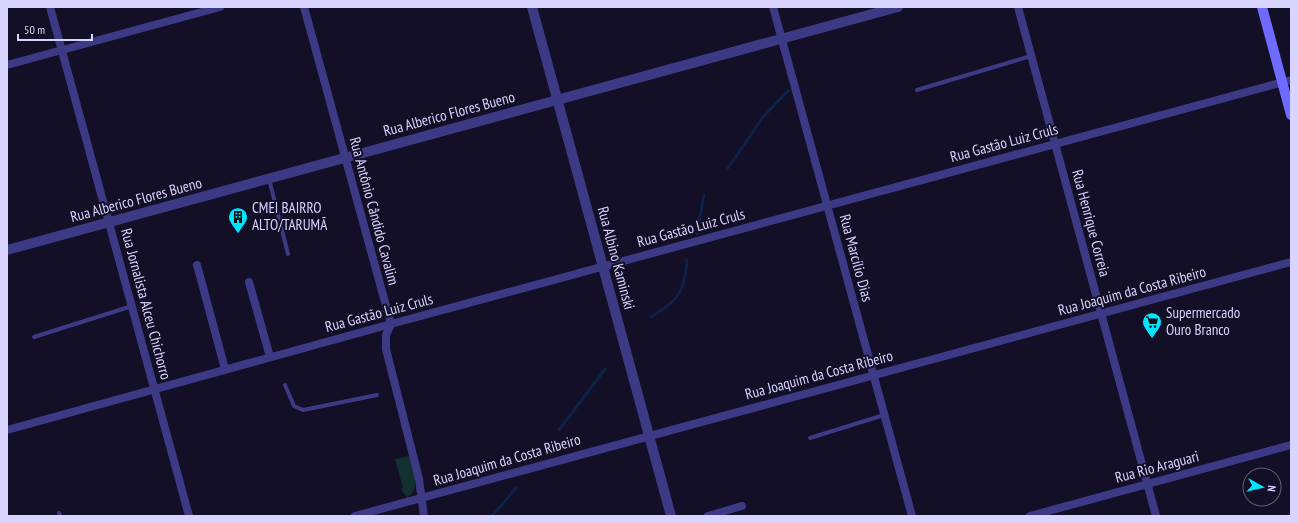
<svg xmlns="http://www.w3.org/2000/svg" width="1298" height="523" font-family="'PT Sans Narrow',sans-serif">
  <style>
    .green { fill: #12302f }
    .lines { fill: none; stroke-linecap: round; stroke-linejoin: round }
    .stream { stroke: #0c2248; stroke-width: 3 }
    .service { stroke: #3d3a85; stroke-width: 4 }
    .minor { stroke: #3d3a85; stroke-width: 8 }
    .tertiary { stroke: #3d3a85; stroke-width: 10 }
    .secondary { stroke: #6f6bff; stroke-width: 10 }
    .labels { text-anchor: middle; stroke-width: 4; stroke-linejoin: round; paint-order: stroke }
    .street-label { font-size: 15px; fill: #d9d4ff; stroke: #130f26 }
    .poi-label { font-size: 15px; fill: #d9d4ff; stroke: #130f26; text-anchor: start }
  </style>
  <rect width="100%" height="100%" fill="#130f26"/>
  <path class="green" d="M409,456C413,471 422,487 407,498L401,489L403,488L395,459Z"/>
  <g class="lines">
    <g class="stream">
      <path d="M728,168L763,117L789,90"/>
      <path d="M697,234L704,195"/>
      <path d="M651,317C679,299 684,294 687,260"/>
      <path d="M559,430L605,369"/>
      <path d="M492,516L516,488"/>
    </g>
    <g class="service">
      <path d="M917,90L1031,56"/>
      <path d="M269,179L288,254"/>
      <path d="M34,337L132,306"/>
      <path d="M285,385L294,406L303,410L377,395"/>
      <path d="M810,438L884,415"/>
      <path d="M59,513L60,516"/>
    </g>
    <g class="minor">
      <path d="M50,7L189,516"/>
      <path d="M304,7L391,324L386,335V349L419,479L424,516"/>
      <path d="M773,7L912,516"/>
      <path d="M1018,7L1156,516"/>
      <path d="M7,65L220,7"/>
      <path d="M197,265L225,369"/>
      <path d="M249,282L270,357"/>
      <path d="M7,430L391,324L1291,80"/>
      <path d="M355,516L1291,262"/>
      <path d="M708,516L742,506"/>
      <path d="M1030,516L1291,445"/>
    </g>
    <g class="tertiary">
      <path d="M532,7L671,516"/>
      <path d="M7,250L898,7"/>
    </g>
    <path class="secondary" d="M1262,7L1291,115"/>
  </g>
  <defs>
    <g id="building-pin" transform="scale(1)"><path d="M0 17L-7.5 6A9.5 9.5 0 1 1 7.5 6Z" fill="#00e5ff" stroke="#130f26"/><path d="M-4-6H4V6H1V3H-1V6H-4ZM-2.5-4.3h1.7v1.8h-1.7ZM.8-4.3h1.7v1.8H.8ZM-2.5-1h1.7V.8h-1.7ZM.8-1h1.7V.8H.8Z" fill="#111"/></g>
    <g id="supermarket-pin" transform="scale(1)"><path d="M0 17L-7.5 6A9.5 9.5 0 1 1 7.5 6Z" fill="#00e5ff" stroke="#130f26"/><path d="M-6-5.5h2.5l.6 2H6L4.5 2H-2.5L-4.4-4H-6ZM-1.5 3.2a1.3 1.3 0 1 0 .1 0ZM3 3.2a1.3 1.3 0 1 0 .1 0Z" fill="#111"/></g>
  </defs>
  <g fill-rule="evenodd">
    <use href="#building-pin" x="238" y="217"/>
    <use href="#supermarket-pin" x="1152" y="322"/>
  </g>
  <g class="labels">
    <g class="street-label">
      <text transform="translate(449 114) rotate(-15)" y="5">Rua Alberico Flores Bueno</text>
      <text transform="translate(1004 143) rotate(-15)" y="5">Rua Gastão Luiz Cruls</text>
      <text transform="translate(136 200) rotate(-15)" y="5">Rua Alberico Flores Bueno</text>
      <text transform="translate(374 211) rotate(75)" y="5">Rua Antônio Cândido Cavalim</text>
      <text transform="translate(1091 223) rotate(75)" y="5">Rua Henrique Correia</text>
      <text transform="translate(691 228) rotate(-15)" y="5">Rua Gastão Luiz Cruls</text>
      <text transform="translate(616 258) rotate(75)" y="5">Rua Albino Kaminski</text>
      <text transform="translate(856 258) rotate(75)" y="5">Rua Marcílio Dias</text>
      <text transform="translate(1132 291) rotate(-15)" y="5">Rua Joaquim da Costa Ribeiro</text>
      <text transform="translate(146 304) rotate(75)" y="5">Rua Jornalista Alceu Chichorro</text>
      <text transform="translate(379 313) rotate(-15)" y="5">Rua Gastão Luiz Cruls</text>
      <text transform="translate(819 375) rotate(-15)" y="5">Rua Joaquim da Costa Ribeiro</text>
      <text transform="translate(507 460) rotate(-16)" y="5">Rua Joaquim da Costa Ribeiro</text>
      <text transform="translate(1157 467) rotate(-15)" y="5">Rua Rio Araguari</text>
    </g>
    <g class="poi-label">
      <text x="252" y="213">CMEI BAIRRO<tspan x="252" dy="17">ALTO/TARUMÃ</tspan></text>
      <text x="1166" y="318">Supermercado<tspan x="1166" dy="17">Ouro Branco</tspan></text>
    </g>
  </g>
  <rect width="1298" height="523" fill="none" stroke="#d9d4ff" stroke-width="16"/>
  <g transform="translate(1262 487) rotate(98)"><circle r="19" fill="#130f26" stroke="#625e7d"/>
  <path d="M0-3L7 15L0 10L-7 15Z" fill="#00e5ff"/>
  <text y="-6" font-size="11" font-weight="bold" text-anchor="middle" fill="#d9d4ff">N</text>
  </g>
  <path d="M18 34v6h74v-6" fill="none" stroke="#d9d4ff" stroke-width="2"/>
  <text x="24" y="34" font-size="12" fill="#d9d4ff" stroke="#130f26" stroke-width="3" paint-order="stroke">50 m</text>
</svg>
